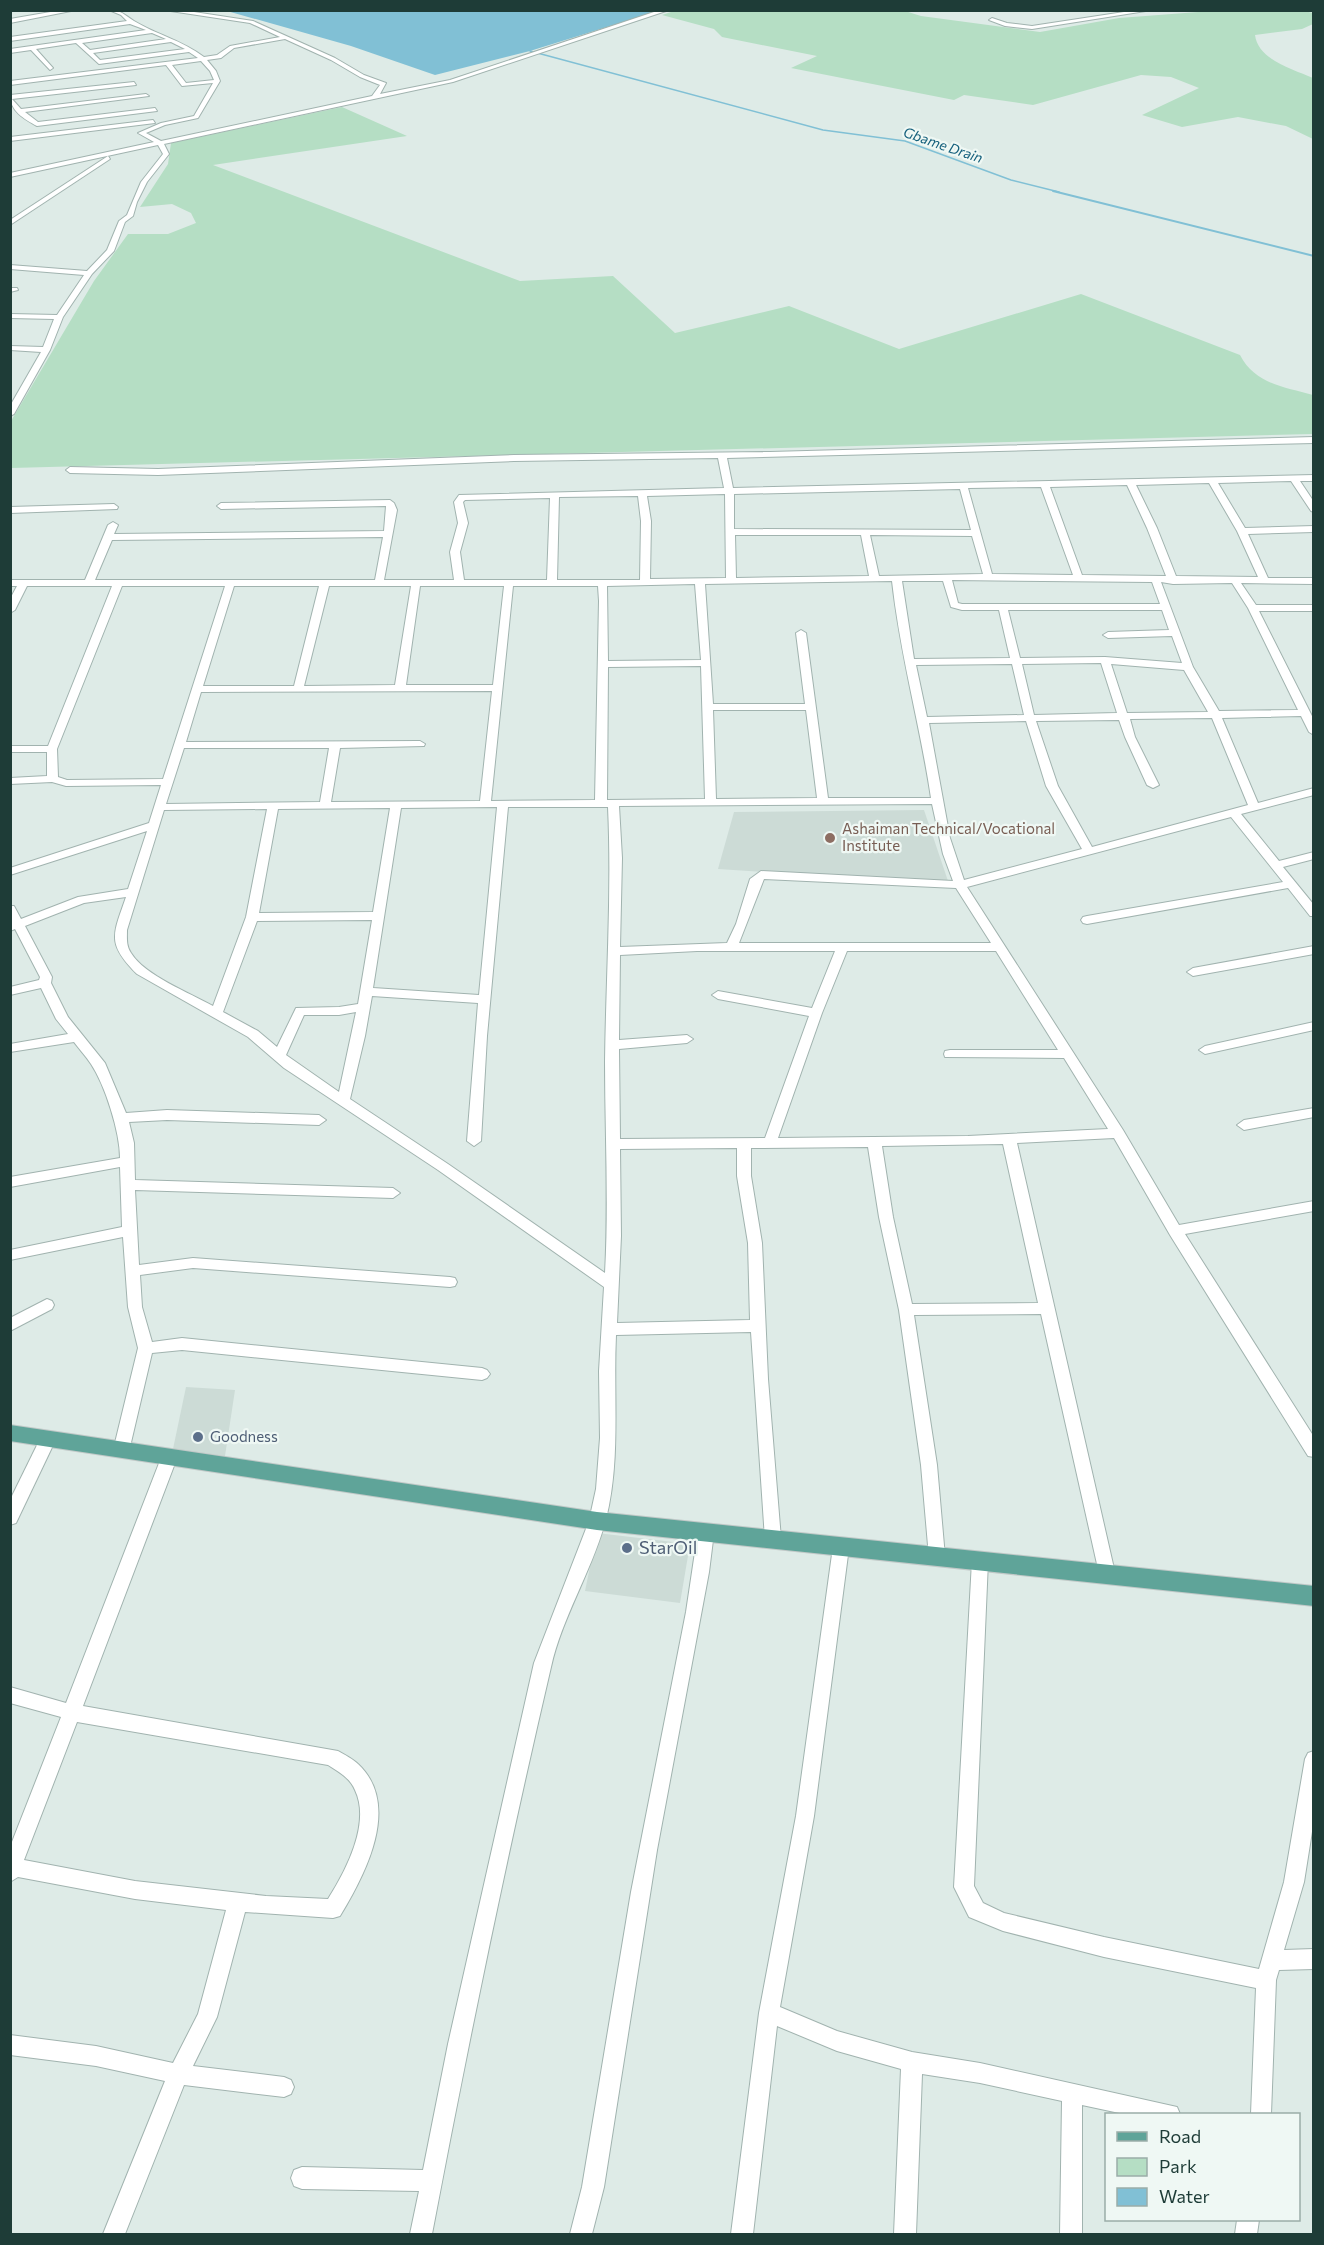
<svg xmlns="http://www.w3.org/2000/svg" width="1324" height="2245" font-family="Commissioner,sans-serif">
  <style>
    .built { fill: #ccdbd6 }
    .green { fill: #b5dec4 }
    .water { fill: #81c0d5 }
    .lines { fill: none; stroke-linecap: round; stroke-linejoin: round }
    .stream-far1 { stroke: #81c0d5; stroke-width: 1.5 }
    .stream { stroke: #81c0d5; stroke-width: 2 }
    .minor-casing { stroke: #a1b3af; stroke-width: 2 }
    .major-casing { stroke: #c0c8c7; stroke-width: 2 }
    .minor { fill: #fff; fill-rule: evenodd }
    .major { fill: #5fa499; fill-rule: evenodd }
    .education-dot { fill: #8d6e63; stroke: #eff8f4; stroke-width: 2 }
    .service-dot { fill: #5c6f8a; stroke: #eff8f4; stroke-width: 2 }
    .labels { text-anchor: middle; stroke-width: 4.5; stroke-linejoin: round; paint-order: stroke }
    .far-water-label { font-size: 14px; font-style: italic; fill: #15607c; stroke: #eff8f4 }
    .education-label { font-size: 15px; fill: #785e54; stroke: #eff8f4; text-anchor: start }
    .service-label { font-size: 15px; fill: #4e5e75; stroke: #eff8f4; text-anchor: start }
    .near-service-label { font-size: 18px; fill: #4e5e75; stroke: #eff8f4; text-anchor: start }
  </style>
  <rect width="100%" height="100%" fill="#deebe7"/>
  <g class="built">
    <path d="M924,810L949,884L718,869L734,812Z"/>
    <path d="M186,1387L235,1390L225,1456L173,1449Z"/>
    <path d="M597,1533L690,1544L680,1603L585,1591Z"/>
  </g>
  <g class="green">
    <path d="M677,10L905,11L921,16L1040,32L1119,18L1198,12L1304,11L1313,13V24L1302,29L1255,35C1258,60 1293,69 1313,78V139L1286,126L1238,117L1182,127L1142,115L1199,88L1171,77L1141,75L1033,105L964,95L954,100L791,68L817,56L722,37L714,29L662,15Z"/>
    <path d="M342,107L407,136L213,165L520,281L613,276L675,333L789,306L899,349L1081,294L1240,355C1255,384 1284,387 1313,395V434L11,468V421L94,281L128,234H168L196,223L191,213L172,204L140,207L168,164L171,143Z"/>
  </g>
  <path class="water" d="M646,10L652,13L530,51L435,75L351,46L227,11Z"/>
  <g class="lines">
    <path class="stream-far1" d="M530,51L823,130L905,141L1011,180L1059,192"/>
    <path class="stream" d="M1053,191L1314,256"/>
    <g class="minor-casing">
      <g id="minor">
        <path d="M10,10H14L10,12Z"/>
        <path d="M62,10H76L10,23V19Z"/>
        <path d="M109,10C122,10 124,15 134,21C157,35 182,40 204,57L217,55L230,46L280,37L250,23L164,10H181L253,21L335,58L364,75L386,83L380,94L450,80L660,10H669L453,82L164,144L169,154L147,182L137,202L133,216L125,222L114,251L92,274L63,317L50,350L14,414L10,416V406L41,352L10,350V346L43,347L54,319L10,318V314L57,315L84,275L10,269V265L87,271L107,250L119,221L127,215L141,182L163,154L158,145L10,177V173L154,142L138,133L161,123L194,116L213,83L182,86L166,65L10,85V81L198,58L189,52L99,64L76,43L36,49L53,68L50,70L31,50L10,53V49L146,30L130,24L10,41V37L127,21L121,15ZM152,33L166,39L90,50L82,43ZM285,39L331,60L360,77L380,85L372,96L161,141L146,133L165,125L198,118L220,81L216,71L207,60L221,58L234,48ZM171,42L185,49L100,60L93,53ZM201,61L210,71L214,80L186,83L172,65Z"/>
        <path d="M1152,10L1032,29L1005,26L989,20L992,18L1007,23L1032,26L1124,12Z"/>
        <path d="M1314,10V12L1311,10Z"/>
        <path d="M134,82L136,85L12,99L21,109L146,94L149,96L25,112L38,122L155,108L157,111L37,126C24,119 10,111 10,95Z"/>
        <path d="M153,120L155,123L10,141V137Z"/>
        <path d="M108,156L110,159L10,225V220Z"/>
        <path d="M10,288H17L18,290L10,292Z"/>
        <path d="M1314,437V443L727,458L733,488L1314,475V481H1300L1314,502V512L1311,511L1291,481L1218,483L1245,528L1314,526V532L1248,534L1268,578H1314V584L1241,583L1256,605H1314V611H1259L1314,720V735L1309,732L1301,716L1222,718L1258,803L1314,788V795L1241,814L1279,861L1314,852V859L1283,867L1314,905V916H1310L1288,888L1087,924L1083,923L1081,920L1083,917L1087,916L1283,882L1231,817L967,887L1123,1130L1179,1225L1314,1201V1211L1185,1234L1314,1437V1457L1308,1456L1170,1235L1114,1138L1017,1143L1115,1573L1113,1578L1107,1580L1101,1578L1099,1573L1041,1314L914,1315L937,1465L945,1557L943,1562L937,1564L931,1562L929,1557L921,1465L899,1310L879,1217L868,1147L751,1148V1176L762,1243L768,1379L781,1539L779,1544L773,1546L767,1544L765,1539L751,1332L616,1335C613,1396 621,1459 606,1519C593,1569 562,1617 551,1667C507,1855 468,2044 432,2234H410L419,2191L302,2189L294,2186L291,2178L294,2170L302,2167L423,2170L448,2044L534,1663L589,1521L596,1489L600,1438L599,1371L604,1287L438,1170L284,1068L248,1037L137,974C106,943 113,935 126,897L84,903L25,926L52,977L51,983L68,1017L105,1063L126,1113L167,1110L319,1115L326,1120L319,1125L167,1120L129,1122L134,1143L135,1180L393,1188L400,1193L393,1198L135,1190L139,1265L193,1258L450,1277L455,1278L457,1282L455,1286L450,1287L193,1268L140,1275L142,1307L152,1342L182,1338L482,1368L487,1370L490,1374L487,1378L482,1380L182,1350L152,1353L129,1451L127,1456L121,1457L115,1456L113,1451L138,1348L128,1307L123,1237L10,1260V1250L122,1227L120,1167L10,1187V1177L120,1158C120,1132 105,1085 91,1064C86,1056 79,1049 74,1042L10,1052V1044L68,1034L56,1019L41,988L10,995V987L39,980L40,977L15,929L10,931V906H14L21,919L78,897L128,889L147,831L10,875V868L149,823L161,785L66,786L52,782L10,784V778L47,776V752H10V746H48L112,586H27L15,610L10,613V599L17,586H10V580H85L108,525L113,522L118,525L114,534L384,531L386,506L221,509L217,506L221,503L390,500L394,503L397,510L384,580H454L450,552L458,523L454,502L459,495L724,488L718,458L514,461L158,475L70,473L66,470L70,467L158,469L514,455L770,452ZM1209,483L1237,531L1258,577L1176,576L1157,528L1136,485ZM1127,485L1147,528L1166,576L1082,575L1050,487ZM1041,487L1073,575L992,574L968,488ZM960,489L971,530L734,529V494ZM725,494L726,578L650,579L651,521L647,496ZM638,496L641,521L640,580H557L559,497ZM550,498L547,580H464L460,552L468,523L463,502L465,500ZM735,535H861L869,576L736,578ZM870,535L972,536L983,574L879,576ZM383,537L375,580H95L112,540ZM952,580L1152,582L1160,604H962L958,603ZM892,581C900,655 920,724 931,798H828L806,633L801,630L796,633L805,704H713L705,584ZM902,581H943L951,607L962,610H999L1010,658L914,659ZM1161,582L1173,584L1232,583L1248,608L1298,710L1219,711L1193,667ZM695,584L701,660L608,661L607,586ZM122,586H225L163,779L67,780L58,777L57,749ZM234,586H319L294,686H203ZM329,586H411L395,685L304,686ZM420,586H504L493,685H406ZM513,586H598L599,601L595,800L491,801ZM1008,610H1162L1169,630L1108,632L1103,635L1108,638L1172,636L1182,663L1105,657L1020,658ZM1101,663L1117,713L1034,715L1022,664ZM1012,664L1024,715L927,717L916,665ZM1111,664L1184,670L1208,712L1127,713ZM701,666L705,799L607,800L608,667ZM492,691L480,801L331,802L340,748L424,746L425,744L420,741L186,742L201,692ZM713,710H806L817,798L716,799ZM1212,718L1248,805L1092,847L1058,786L1036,721L1119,720L1125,737L1147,785L1153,788L1159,785L1135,737L1130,719ZM1026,721L1046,786L1082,849L964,880L950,838L929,723ZM184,748H329L320,802L166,804ZM932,804L943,854L953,881L761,871L750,879L736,924L727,943L620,947L622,858L619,806ZM497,807L479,995L373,988L401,808ZM508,807H608C612,892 606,977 605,1062C605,1132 609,1203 605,1273L448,1164L350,1099L365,1036L372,996L478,1003L467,1141L474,1146L481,1141L487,1036ZM390,808L373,912L259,913L278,809ZM267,809L246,917L213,1006C190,993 144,975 131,953C126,946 127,938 127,930L164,810ZM764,879L956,888L991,943H739ZM372,920L358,1004L339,1007L296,1008L277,1047L258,1031L223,1012L257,921ZM697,951H835L812,1008L718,991L712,995L718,999L809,1016L765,1138L620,1139L619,1049L687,1043L693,1039L687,1035L619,1040L620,955ZM847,951H996L1058,1050H950L945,1051L944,1054L945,1057L1064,1058L1108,1129L968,1136L778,1138L822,1013ZM356,1012L339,1092L286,1055L304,1015H339ZM1003,1144L1038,1303L912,1304L893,1217L882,1146ZM737,1148V1176L748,1243L750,1320L617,1323L621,1236L620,1149Z"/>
        <path d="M114,504L118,507L117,509L10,513V507Z"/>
        <path d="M1314,946V954L1193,976L1187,972L1193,968Z"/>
        <path d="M1314,1022V1030L1205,1054L1199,1050L1205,1046Z"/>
        <path d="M1314,1108V1117L1244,1130L1237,1125L1244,1120Z"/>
        <path d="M47,1299L52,1301L54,1305L52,1309L10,1331V1318Z"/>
        <path d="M48,1433L54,1435L56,1439L16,1523L10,1525V1500L42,1435Z"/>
        <path d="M169,1452L175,1453L177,1458L83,1706L338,1751C345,1755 353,1759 358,1764C402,1805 365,1875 340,1916L333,1918L245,1912L217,2017L193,2066L284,2077L291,2080L294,2087L291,2094L284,2097L184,2085L125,2234H103L165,2081L96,2066L10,2055V2035L96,2046L173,2063L198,2014L226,1910L135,1899L18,1877L10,1882V1847L61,1717L10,1703V1687L66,1703L161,1458L163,1453ZM77,1722L328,1765C339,1772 350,1778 355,1790C371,1823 346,1871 328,1899L266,1896L135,1881L24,1860Z"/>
        <path d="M706,1525L712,1527L714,1532L709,1572L657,1850L604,2187L592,2234H570L582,2187L631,1892L686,1612L698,1532L700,1527Z"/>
        <path d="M841,1540L847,1542L849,1547L814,1816L780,2007L837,2031L912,2052L980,2063L1177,2107L1180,2114H1124L1082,2105V2234H1060L1062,2101L980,2083L922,2074L916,2234H894L901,2069L837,2051L777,2026L753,2234H731L759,2013L796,1816L833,1547L835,1542Z"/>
        <path d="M980,1554L986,1556L988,1561L974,1886L983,1903L1004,1913L1104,1937L1259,1969L1284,1882L1305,1759L1308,1753L1314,1751V1819L1304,1882L1284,1950L1314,1949V1969L1279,1970L1276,1980L1271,2114H1251L1256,1988L1104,1957L1003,1931L969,1917L954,1887L972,1561L974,1556Z"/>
        <path d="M1237,2220H1259L1257,2234H1235Z"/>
      </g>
    </g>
    <g class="major-casing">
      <path id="major" d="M10,1425L597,1512L1314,1586V1606L597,1530L10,1441Z"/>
    </g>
    <use href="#minor" class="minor"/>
    <use href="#major" class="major"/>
  </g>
  <circle class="education-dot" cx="830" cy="838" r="6"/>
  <g class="service-dot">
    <circle cx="198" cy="1437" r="6"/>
    <circle cx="627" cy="1548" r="6"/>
  </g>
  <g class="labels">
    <g class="far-water-label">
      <text transform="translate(943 145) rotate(19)" y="5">Gbame Drain</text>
    </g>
    <g class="education-label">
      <text x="842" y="834">Ashaiman Technical/Vocational<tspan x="842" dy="17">Institute</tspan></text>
    </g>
    <g class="service-label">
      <text x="210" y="1442">Goodness</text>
    </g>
    <g class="near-service-label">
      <text x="639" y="1554">StarOil</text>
    </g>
  </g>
  <rect width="1324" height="2245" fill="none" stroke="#1e3c37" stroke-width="24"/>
  <rect x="1105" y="2113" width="195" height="108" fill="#eff8f4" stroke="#9bada8" stroke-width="1.5"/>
  <rect x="1117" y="2132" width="30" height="9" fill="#5fa499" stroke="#9bada8" stroke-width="1.5"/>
  <text x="1159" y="2143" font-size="18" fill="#1e3c37">Road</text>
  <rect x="1117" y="2158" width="30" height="18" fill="#b5dec4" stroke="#9bada8" stroke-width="1.5"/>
  <text x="1159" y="2173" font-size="18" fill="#1e3c37">Park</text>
  <rect x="1117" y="2188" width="30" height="18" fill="#81c0d5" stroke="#9bada8" stroke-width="1.5"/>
  <text x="1159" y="2203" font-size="18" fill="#1e3c37">Water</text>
</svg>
